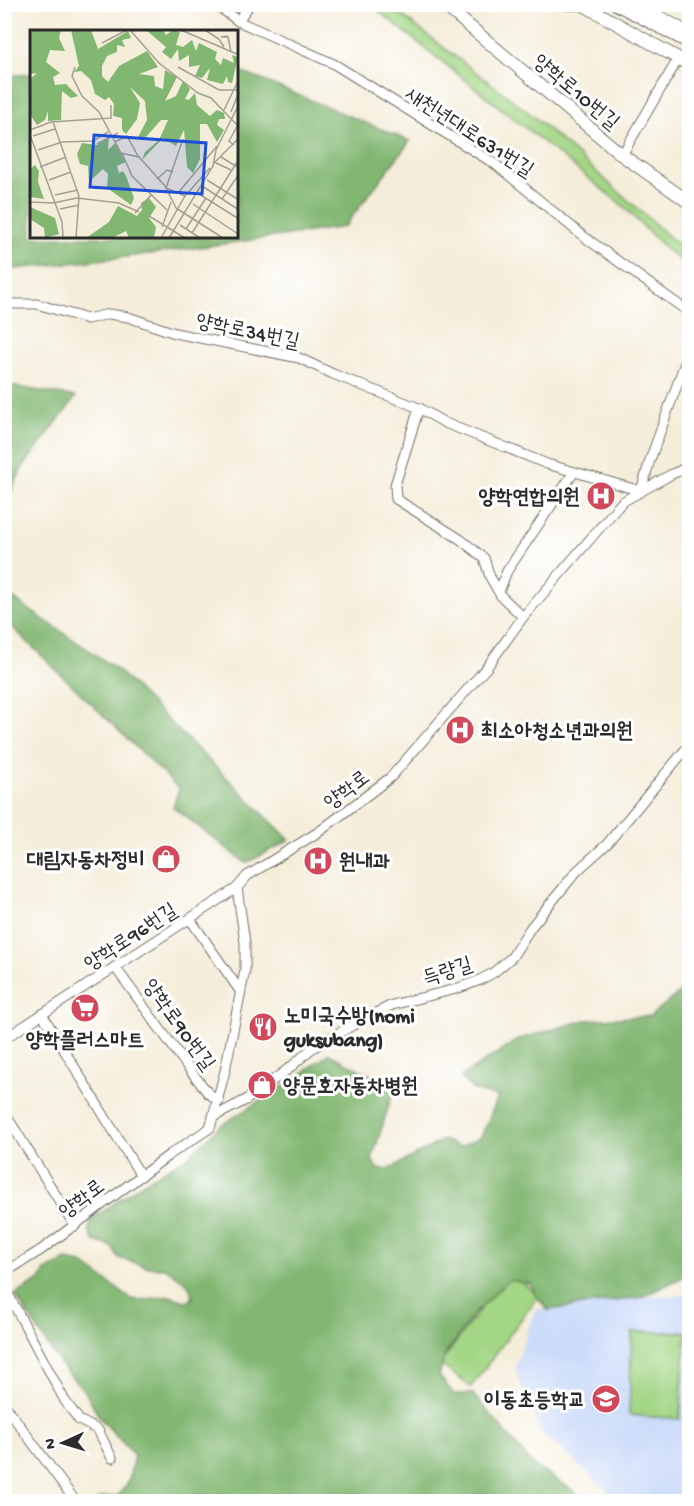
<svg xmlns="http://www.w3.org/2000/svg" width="694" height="1506" font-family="'Gochi Hand','Poor Story',sans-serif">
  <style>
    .built { fill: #ccdbf9 }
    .green { fill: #a3d685; stroke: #678058; stroke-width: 1.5 }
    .forest { fill: #82b772; stroke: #56714e; stroke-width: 1.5 }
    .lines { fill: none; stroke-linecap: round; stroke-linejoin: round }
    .minor-casing { stroke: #716f68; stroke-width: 11 }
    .major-casing { stroke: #716f68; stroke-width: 14 }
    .minor { stroke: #fff; stroke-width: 9 }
    .major { stroke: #fff; stroke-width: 12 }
    .labels { text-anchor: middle; stroke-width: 6; stroke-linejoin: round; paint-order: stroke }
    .street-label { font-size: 21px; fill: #2b2b2b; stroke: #fff }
    .poi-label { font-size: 21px; font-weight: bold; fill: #2b2b2b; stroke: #fff; text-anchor: start }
    .inset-road { fill: none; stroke: #a49f93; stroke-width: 1.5 }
    .view { fill: #1d4ed8; fill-opacity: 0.15; stroke: #1d4ed8; stroke-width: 3 }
    .inset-edge { fill: none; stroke: #2b2b2b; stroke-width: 3 }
  </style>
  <rect width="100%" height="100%" fill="#fff"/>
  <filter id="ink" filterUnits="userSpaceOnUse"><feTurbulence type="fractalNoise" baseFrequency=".0167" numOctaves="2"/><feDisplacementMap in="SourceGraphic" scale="12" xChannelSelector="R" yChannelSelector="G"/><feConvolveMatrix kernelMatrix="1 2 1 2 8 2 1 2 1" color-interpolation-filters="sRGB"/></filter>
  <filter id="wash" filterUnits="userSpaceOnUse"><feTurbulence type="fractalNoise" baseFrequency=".008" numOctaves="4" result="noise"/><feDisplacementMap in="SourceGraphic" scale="24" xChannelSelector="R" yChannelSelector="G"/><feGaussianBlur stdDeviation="1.35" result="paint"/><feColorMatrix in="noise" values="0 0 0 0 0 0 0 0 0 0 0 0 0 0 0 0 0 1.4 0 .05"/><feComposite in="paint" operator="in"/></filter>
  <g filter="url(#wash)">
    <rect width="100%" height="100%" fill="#f4edd9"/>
    <path class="built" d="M689,1295L681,1467L684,1501L642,1497L633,1501H626L612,1495L539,1430L515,1368L535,1310L642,1297Z"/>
    <g class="green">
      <path d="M371,5H388L532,115L689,254V267L666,249L622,205Z"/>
      <path d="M507,1272L539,1295L471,1387L440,1364Z"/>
      <path d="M632,1332H686L680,1419L629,1415Z"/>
    </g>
    <g class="forest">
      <path d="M237,70L410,141L344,227L143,255L5,270V76L31,74L32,237H237Z"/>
      <path d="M5,385L76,397L23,467L5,503Z"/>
      <path d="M5,593L115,668L290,840L246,863L173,807L179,789L8,623L5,624Z"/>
      <path d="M689,985V1274L642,1297L548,1310L535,1295L531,1284L508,1280L473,1315L445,1355L439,1376L454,1394H473L533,1465L589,1501H98L99,1498L118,1496L129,1481L134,1455L99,1417L86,1393L61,1365L15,1295L40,1280L45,1271L67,1260L82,1263L131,1299L139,1300L170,1296L188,1302L193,1297L188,1284L165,1268L149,1267L119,1258L111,1246L94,1241L89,1231L91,1220L141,1184L188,1157L220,1126L294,1079L329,1054L378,1079L393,1092L372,1159L377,1169L388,1170L443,1140L460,1147L481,1137L498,1097L474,1090L460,1077L520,1039L586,1020L650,1016Z"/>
    </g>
  </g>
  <g filter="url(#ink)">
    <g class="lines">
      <g class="minor-casing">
        <g id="minor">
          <path d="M215,4L238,21L334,64L495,164L583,236L690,313"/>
          <path d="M238,21L250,4"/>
          <path d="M622,155L678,59"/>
          <path d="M4,304H37L87,319L109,314L128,317L175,333L299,358L333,374L419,408L445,423L547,464L641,491"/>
          <path d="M419,408L395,485L396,499L460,539L484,558L490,577L501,596L523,617"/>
          <path d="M641,491L650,460L690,349"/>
          <path d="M499,592L507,571L574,472"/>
          <path d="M190,919L240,991"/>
          <path d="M115,967L187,1066L208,1093L219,1101"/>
          <path d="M42,1014L141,1176"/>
          <path d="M4,1039L237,888"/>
          <path d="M4,1112L75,1226"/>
          <path d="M215,1116L246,1100L291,1067L311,1049L353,1025L392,1005L456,989L480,980L493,973L512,957L531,927L577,871L607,844L690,744"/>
          <path d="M4,1273L41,1250L169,1155L210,1128L225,1071L245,970V942L237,888L247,876L320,831L391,777L487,667L523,617L622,502L670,475L690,466"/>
          <path d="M4,1286L65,1401L79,1420L98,1430L112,1458"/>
          <path d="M4,1404L76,1502"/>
        </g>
      </g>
      <g class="major-casing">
        <g id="major">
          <path d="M443,4L622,155L690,203"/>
          <path d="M566,4H581"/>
          <path d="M582,4L690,65"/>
          <path d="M616,4L690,43"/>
          <path d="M636,4L690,34"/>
        </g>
      </g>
      <use href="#minor" class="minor"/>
      <use href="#major" class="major"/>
    </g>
  </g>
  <defs>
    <g id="hospital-disc" transform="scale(1.5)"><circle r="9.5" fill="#d1495b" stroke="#fff"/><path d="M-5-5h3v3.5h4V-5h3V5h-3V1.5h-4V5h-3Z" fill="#fff"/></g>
    <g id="shop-disc" transform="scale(1.5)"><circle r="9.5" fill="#d1495b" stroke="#fff"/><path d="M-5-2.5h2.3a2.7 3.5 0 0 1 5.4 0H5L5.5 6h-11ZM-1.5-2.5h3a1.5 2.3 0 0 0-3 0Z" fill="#fff"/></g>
    <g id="supermarket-disc" transform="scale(1.5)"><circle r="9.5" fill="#d1495b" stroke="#fff"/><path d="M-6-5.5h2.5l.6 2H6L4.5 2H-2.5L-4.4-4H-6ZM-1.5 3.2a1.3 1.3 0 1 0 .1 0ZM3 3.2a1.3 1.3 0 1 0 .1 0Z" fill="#fff"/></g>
    <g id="restaurant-disc" transform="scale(1.5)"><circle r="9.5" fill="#d1495b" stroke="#fff"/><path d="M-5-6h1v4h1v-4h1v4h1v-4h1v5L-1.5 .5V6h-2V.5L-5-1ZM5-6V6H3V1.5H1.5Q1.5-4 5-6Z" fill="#fff"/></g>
    <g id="school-disc" transform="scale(1.5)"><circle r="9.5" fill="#d1495b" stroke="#fff"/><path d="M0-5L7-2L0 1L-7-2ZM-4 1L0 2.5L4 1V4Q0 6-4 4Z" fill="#fff"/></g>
  </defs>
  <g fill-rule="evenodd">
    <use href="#hospital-disc" x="601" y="496"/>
    <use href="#hospital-disc" x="460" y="730"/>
    <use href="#shop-disc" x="166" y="859"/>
    <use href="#hospital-disc" x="318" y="861"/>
    <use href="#supermarket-disc" x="85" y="1008"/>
    <use href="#restaurant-disc" x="263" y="1027"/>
    <use href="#shop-disc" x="262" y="1085"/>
    <use href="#school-disc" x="606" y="1399"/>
  </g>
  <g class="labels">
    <g class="street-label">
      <text transform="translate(577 91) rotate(40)" y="7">양학로10번길</text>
      <text transform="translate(470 131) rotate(33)" y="7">새천년대로631번길</text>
      <text transform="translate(248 330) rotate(12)" y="7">양학로34번길</text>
      <text transform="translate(346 789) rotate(-37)" y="7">양학로</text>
      <text transform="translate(130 936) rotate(-33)" y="7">양학로96번길</text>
      <text transform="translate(447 970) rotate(-18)" y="7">득량길</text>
      <text transform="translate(180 1024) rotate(54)" y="7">양학로90번길</text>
      <text transform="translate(81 1198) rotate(-37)" y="7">양학로</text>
    </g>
    <g class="poi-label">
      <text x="580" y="503" text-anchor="end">양학연합의원</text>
      <text x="481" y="737">최소아청소년과의원</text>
      <text x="145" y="866" text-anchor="end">대림자동차정비</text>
      <text x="339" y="868">원내과</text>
      <text x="284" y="1022">노미국수방(nomi<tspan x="284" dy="24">guksubang)</tspan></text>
      <text x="85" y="1046" text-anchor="middle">양학플러스마트</text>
      <text x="283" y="1092">양문호자동차병원</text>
      <text x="585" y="1406" text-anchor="end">이동초등학교</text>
    </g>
  </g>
  <g transform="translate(30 30)">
    <rect width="208" height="208" fill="#f4edd9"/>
    <path d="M0,0H31L29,8L35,21L20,20L16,32L30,43L23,47L25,55L36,54L48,66L41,68L32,61L31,90L18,91V81L15,90L7,95L1,86L0,49L7,43L0,44ZM41,0H61L68,19L98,1L101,8L92,10L95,17L87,15V22L77,26L72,36V46L78,52L89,36L117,21L128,37L109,44L124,46L125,56L133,59L135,40L147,47L135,71L146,66L153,51L160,59L155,69L159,70L165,63L167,75L180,86L187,80L194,83L195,89H189L187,95L194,100L187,112L177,94H170V129L163,143L157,137L154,100L146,116L133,108L112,130L115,122L129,110L138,90H131L115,108L107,109L117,90L115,71L100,57L110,73L107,89L96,104L92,100V88L83,86L84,74L79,67L75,70L65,64L61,50L51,41L44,42L49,36ZM116,0H133L136,5L143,0L150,2L146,15L153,17L162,10L166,21L169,13L187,22L185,29L191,35L193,28L204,33L202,25L208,27L202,53L198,52L197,46L193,54L177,50L180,38L172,48L165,46L170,35L159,37V25L149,31L148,19L141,29L132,22L136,17ZM79,107L78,120L85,113L96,132L87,136L89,143L93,141L96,146L104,168L101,175L77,158L78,144L73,139L59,152L58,136L50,134L47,124L52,113L67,115ZM5,135L9,141L8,152L14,169L0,167V139ZM119,168L126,177L119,188L126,197L124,208H99L96,201L82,208H56L79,192L88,176L107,186L112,180L111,173ZM0,177L25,188L29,204L15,208L14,198L0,189Z" fill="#82b772"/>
    <path class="inset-road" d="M100,0L129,33L168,63L181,68L209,97M151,0L209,25M175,0L189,9L194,17M198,6L191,7H198L201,22M72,13L97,0M45,37L42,46L52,66L69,82L91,123L109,127L135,156L146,178M148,37L189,60H209M194,80L209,49M201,82L209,62M23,92L49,166L46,208M0,100L21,92L81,88V75M0,105L32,192L33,208M3,106L25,99M85,112L97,106L108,126M67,114L88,103M204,115L199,111L209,93M8,120L32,112L63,111L78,102M92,123L102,146L137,180M191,127L209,138M184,132L201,140M183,134L209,108M10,137L36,127M127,149L137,140L143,142M19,150L41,142M177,150L209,170M172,156L209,180M136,158L153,109M136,158L155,166M148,163L187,116M169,164L209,189M25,165L48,160M192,169L209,144M0,172L23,173L47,168L89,173L109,182M163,174L208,204M146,178L193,208M30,179L49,175M105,183L121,165M119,186L155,208M150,195L170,208M132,197L141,172M156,199L176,168M162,203L209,129M131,208L155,166L180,138M139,208L183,136L186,120L209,74"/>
    <path class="view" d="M64,105L176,113L172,164L60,157Z"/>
    <rect width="208" height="208" class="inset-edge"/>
  </g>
  <rect width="694" height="1506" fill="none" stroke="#fff" stroke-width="24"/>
  <g transform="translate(63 1443) rotate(266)" stroke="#ffffff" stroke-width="4.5" paint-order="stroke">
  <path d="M0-4.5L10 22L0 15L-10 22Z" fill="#2b2b2b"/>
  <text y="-9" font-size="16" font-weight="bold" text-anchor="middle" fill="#2b2b2b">N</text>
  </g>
</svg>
